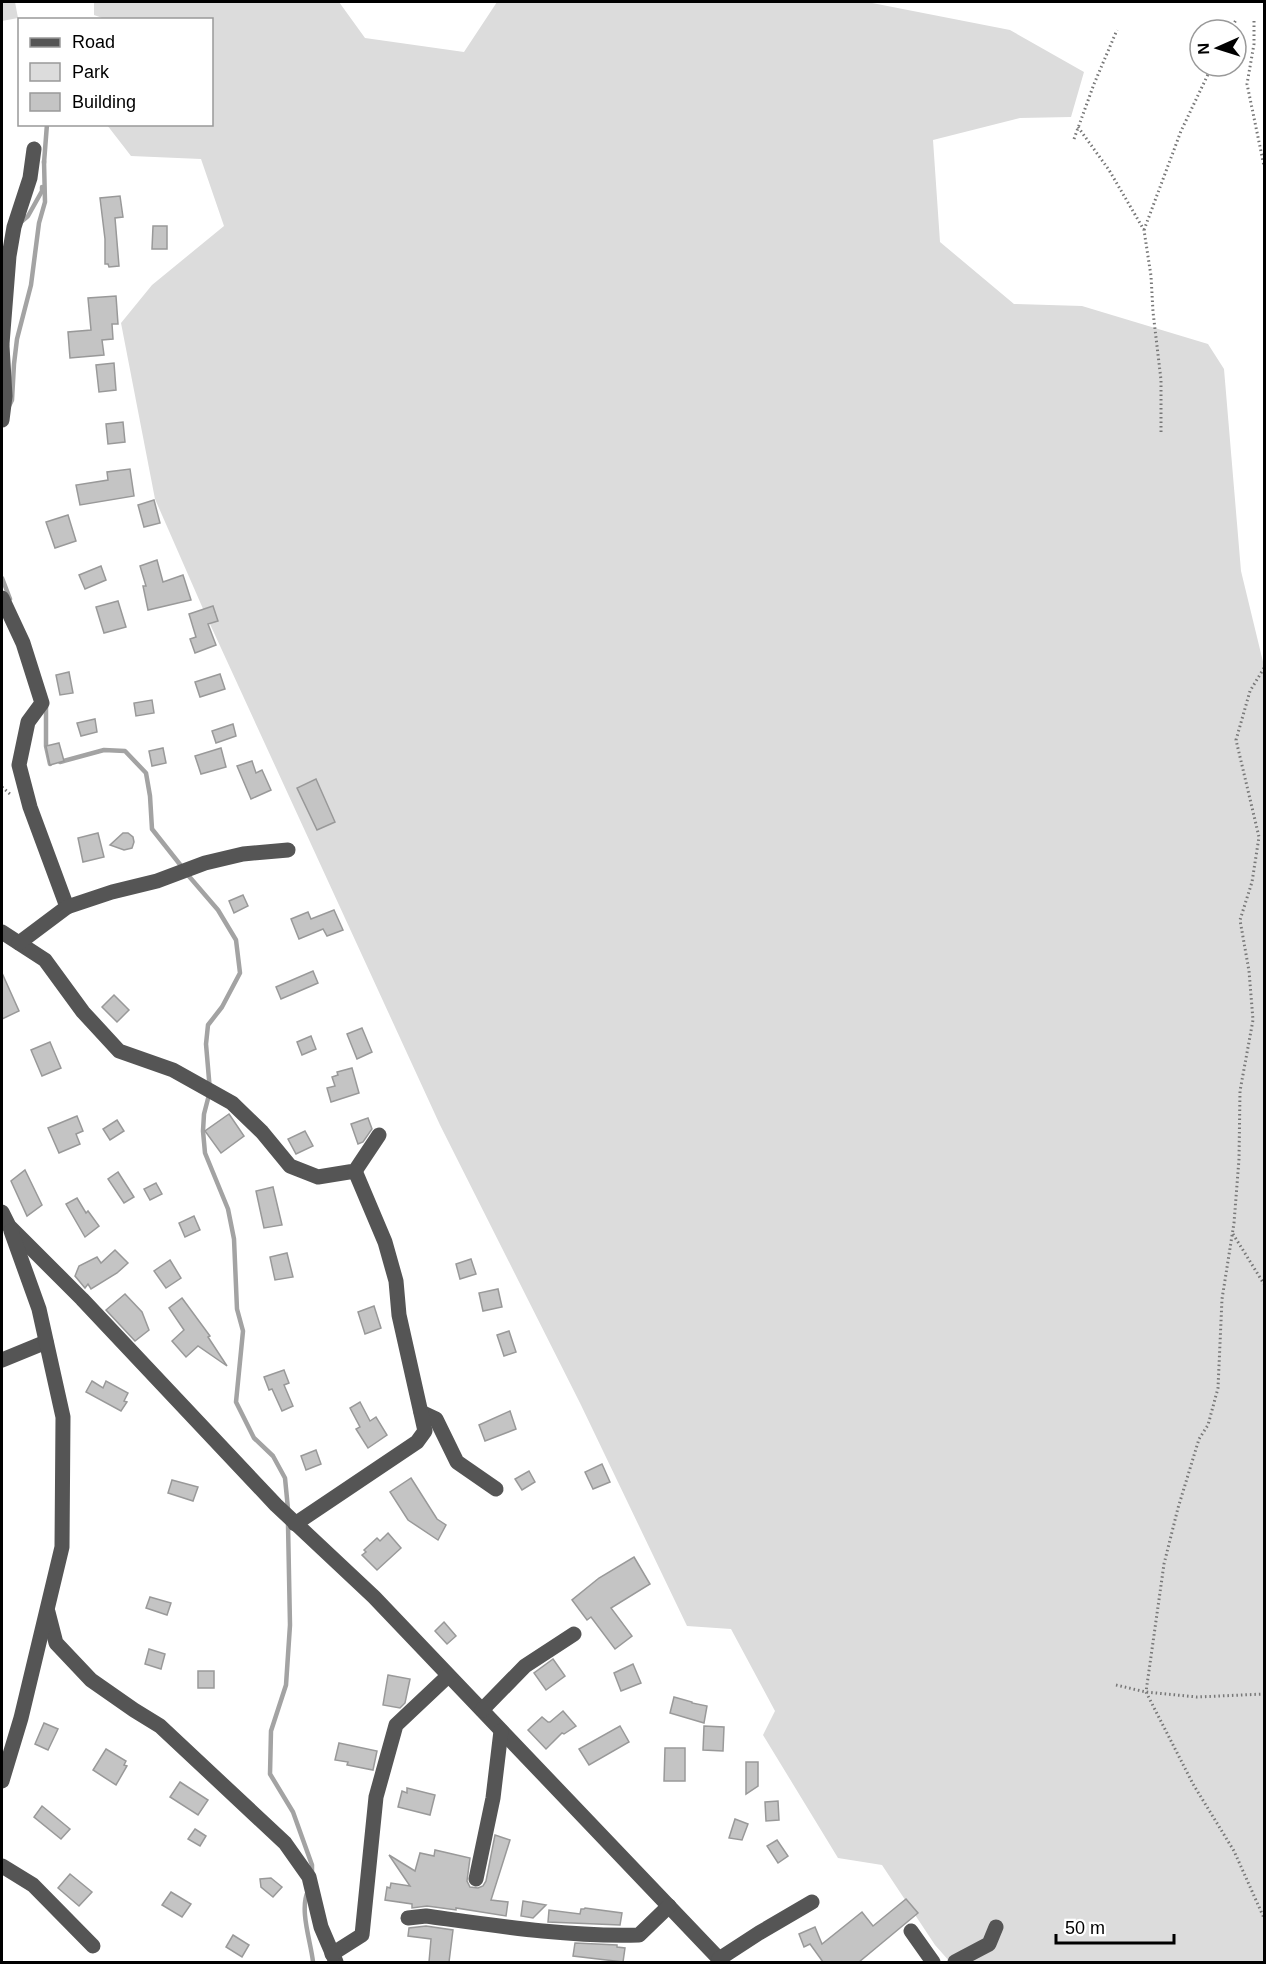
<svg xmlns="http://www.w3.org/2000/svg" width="1266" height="1964" font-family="Helvetica,sans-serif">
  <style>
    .green { fill: #dcdcdc }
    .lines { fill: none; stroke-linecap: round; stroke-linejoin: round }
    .stream { stroke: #a3a3a3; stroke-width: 4.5 }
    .building { fill: #c4c4c4; stroke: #999; stroke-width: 1.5 }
    .path { stroke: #777; stroke-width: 3; stroke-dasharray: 1.5 3; stroke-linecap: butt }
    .minor { stroke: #555; stroke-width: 15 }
  </style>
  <rect width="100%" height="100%" fill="#fff"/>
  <g class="green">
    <path d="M2,2H15L18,18L2,21Z"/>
    <path d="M94,2H339L365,38L464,52L497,2H867L1010,30L1084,72L1071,117L1020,118L933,140L940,242L1014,304L1082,306L1208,344L1224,369L1241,571L1264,666V1962H950L935,1945L882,1865L838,1858L763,1735L775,1711L731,1629L687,1626L580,1403L440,1125L204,611L155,499L121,323L152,285L224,226L201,159L131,156L107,125L212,124V20H108L94,15Z"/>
  </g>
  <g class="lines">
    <g class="stream">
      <path d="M44,163L47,124"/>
      <path d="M21,222L28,216L42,191V187"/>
      <path d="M9,406L12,400L14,364L17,339L31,285L39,223L45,202L44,161"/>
      <path d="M2,578L10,599"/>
      <path d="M46,704V746L50,764"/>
      <path d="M60,762L104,750L125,751L146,773L150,796L152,829L182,867"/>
      <path d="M187,874L218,910L236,940L240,973L222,1007L208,1025L206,1044L210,1091L204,1114L203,1131L205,1153L228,1209L234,1239L237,1309L243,1331L236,1402L254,1438L273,1456L285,1478L288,1509"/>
      <path d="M288,1524L290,1625L286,1685L271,1731L270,1774L293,1812L312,1865V1872"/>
      <path d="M308,1891C299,1910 311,1942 313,1962"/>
    </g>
  </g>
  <g class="building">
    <path d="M120,196L123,217L115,218L119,266L109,267L108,264H105V239L100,198Z"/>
    <path d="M153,226H167V249H152Z"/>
    <path d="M116,296L118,324H112L113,339L102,340L104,355L70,358L68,332L91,330L88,298Z"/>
    <path d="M114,363L116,390L99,392L96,365Z"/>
    <path d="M123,422L125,442L108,444L106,424Z"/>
    <path d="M130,469L134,496L80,505L76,485L108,480L107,472Z"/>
    <path d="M154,500L160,523L144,527L138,505Z"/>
    <path d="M68,515L76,541L55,548L46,522Z"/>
    <path d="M157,560L163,582L183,575L191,600L148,610L143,586H146L140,566Z"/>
    <path d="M101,566L106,580L85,589L79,575Z"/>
    <path d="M118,601L126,627L104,633L96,607Z"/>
    <path d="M213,606L218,621L208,624L216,645L195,653L190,639L196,637L189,614Z"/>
    <path d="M69,672L73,693L60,695L56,675Z"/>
    <path d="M220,674L225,689L200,697L195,682Z"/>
    <path d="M152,700L154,713L136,716L134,703Z"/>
    <path d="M95,719L97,732L81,736L77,723Z"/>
    <path d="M233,724L236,736L216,743L212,731Z"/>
    <path d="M59,743L64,761L50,765L46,746Z"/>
    <path d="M163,748L166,763L152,766L149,751Z"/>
    <path d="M221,748L226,767L201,774L195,756Z"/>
    <path d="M252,761L256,773L262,770L271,790L251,799L237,766Z"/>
    <path d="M316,779L335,822L317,830L297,788Z"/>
    <path d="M98,833L104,857L83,862L78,838Z"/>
    <path d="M123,833H128L133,837L134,842L132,848L124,850L110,845Z"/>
    <path d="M243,895L248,906L234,913L229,901Z"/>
    <path d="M334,910L343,930L327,936L323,929L299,939L291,919L308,912L311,919Z"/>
    <path d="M313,971L318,983L281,999L276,987Z"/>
    <path d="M2,973L19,1011L2,1019Z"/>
    <path d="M114,995L129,1010L117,1022L102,1007Z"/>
    <path d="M362,1028L372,1052L357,1059L347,1034Z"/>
    <path d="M311,1036L316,1049L302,1055L297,1042Z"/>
    <path d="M50,1042L61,1068L42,1076L31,1050Z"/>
    <path d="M352,1068L359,1093L331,1102L327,1088L335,1086L332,1077L338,1075L337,1072Z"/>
    <path d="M229,1114L244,1136L221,1153L205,1131Z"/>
    <path d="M77,1116L83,1131L76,1134L80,1144L59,1153L48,1128Z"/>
    <path d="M368,1118L372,1129L363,1142L358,1144L351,1124Z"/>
    <path d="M117,1120L124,1131L110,1140L103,1129Z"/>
    <path d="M305,1131L313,1146L296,1154L288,1139Z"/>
    <path d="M25,1170L42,1205L27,1216L11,1181Z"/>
    <path d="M118,1172L134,1197L124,1203L108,1179Z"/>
    <path d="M156,1183L162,1194L150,1200L144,1189Z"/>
    <path d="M273,1187L282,1225L264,1228L256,1191Z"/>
    <path d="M77,1198L86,1213L88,1211L99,1226L85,1237L66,1204Z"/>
    <path d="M194,1216L200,1230L185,1237L179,1223Z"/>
    <path d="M115,1250L128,1263L117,1273L91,1289L88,1284L85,1288L75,1276L79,1266L97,1257L101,1263Z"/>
    <path d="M287,1253L293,1277L275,1280L270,1257Z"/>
    <path d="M471,1259L476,1274L460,1279L456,1264Z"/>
    <path d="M170,1260L181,1278L166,1288L154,1271Z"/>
    <path d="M498,1289L502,1307L483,1311L479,1293Z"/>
    <path d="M125,1294L142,1312L149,1330L135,1341L106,1310Z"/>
    <path d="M182,1298L210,1336L208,1337L227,1366L198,1346L186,1357L172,1341L184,1330L169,1308Z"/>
    <path d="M374,1306L381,1328L365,1334L358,1312Z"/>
    <path d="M509,1331L516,1352L504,1356L497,1335Z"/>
    <path d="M284,1370L289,1383L284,1385L293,1406L282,1411L272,1389L269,1390L264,1377Z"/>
    <path d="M92,1381L103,1388L106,1381L128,1393L124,1401L127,1402L121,1411L86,1392Z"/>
    <path d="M360,1402L370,1421L376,1417L387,1435L368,1448L356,1429L360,1427L350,1408Z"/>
    <path d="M510,1411L516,1429L485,1441L479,1425Z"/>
    <path d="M316,1450L321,1464L306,1470L301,1456Z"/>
    <path d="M602,1464L610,1482L593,1489L585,1472Z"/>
    <path d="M529,1471L535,1482L522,1490L515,1479Z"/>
    <path d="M411,1478L437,1519L446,1525L438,1540L408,1520L390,1492Z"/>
    <path d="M172,1480L198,1487L193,1501L168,1493Z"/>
    <path d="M388,1533L401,1548L377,1570L362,1555L366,1552L364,1550L377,1538L380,1541Z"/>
    <path d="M634,1557L650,1584L611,1608L632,1636L615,1649L591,1617L587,1620L572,1600L599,1578Z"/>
    <path d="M150,1597L171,1603L167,1615L146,1608Z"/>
    <path d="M444,1622L456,1636L447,1644L435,1631Z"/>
    <path d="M149,1649L165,1654L161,1669L145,1664Z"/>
    <path d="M553,1659L565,1676L546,1690L534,1673Z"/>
    <path d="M633,1664L641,1683L621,1691L614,1673Z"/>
    <rect x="198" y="1671" width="16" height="17"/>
    <path d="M388,1675L410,1679L405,1703L400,1708L383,1705Z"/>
    <path d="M674,1697L692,1702V1703L707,1706L704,1723L670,1713Z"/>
    <path d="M563,1711L576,1726L564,1734L562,1733L546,1749L528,1730L542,1717L548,1722H550Z"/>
    <path d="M44,1723L58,1729L48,1750L35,1744Z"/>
    <path d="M620,1726L629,1742L589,1765L579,1749Z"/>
    <path d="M704,1726L724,1727L723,1751L703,1750Z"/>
    <path d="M339,1743L377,1751L373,1770L347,1765L348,1762L335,1760Z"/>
    <path d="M665,1748H685V1781H664Z"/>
    <path d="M106,1749L126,1761L124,1765L127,1766L116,1785L93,1770Z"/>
    <path d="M746,1762H758V1786L746,1794Z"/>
    <path d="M180,1782L208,1800L198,1815L170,1797Z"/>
    <path d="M407,1788L435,1795L430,1815L398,1807L402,1791L407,1793Z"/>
    <path d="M778,1801L779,1820L766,1821L765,1802Z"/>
    <path d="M42,1806L70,1829L61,1839L34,1817Z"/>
    <path d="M735,1819L748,1824L742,1840L729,1838Z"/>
    <path d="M195,1829L206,1836L200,1846L188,1839Z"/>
    <path d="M495,1835L510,1840L491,1900L508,1902L506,1916L456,1908V1910L427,1906L412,1908V1904L385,1900L387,1887L390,1888L391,1883L410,1886L389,1855L415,1871L420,1853L434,1856L435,1850L470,1858L467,1881L470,1887L478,1888L483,1886L486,1881Z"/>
    <path d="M777,1840L788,1856L778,1863L767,1846Z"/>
    <path d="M70,1874L92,1892L79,1906L58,1888Z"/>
    <path d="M271,1878L282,1887L273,1897L261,1887L260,1879Z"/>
    <path d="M171,1892L191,1904L182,1917L162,1905Z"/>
    <path d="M906,1899L918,1913L859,1962H823L810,1944L804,1947L799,1934L815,1927L822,1944L862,1912L873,1926Z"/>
    <path d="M523,1901L546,1905L533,1918L521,1916Z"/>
    <path d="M585,1908L622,1913L620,1925L548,1922L549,1910L580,1914L581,1909H584Z"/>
    <path d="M426,1926L453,1930L449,1962H429L431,1939L408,1936L409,1928Z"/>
    <path d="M233,1935L249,1945L242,1957L226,1947Z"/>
    <path d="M575,1943L617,1945V1947L625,1948L623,1962L573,1956Z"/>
  </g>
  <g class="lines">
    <g class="path">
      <path d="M1254,21V44L1247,84L1264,166"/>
      <path d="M1230,30L1236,20"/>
      <path d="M1078,127L1109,170L1144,230L1151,276L1153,312L1161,380V433"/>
      <path d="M1074,139L1094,84L1117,30"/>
      <path d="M1144,230L1181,131L1212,66"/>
      <path d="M1264,668L1250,691L1236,740L1259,837L1252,882L1240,920L1249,971L1253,1020L1240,1091L1239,1159L1234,1223L1222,1299L1218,1388L1208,1425L1199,1439L1178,1508L1164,1564L1146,1692L1193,1784L1234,1851L1264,1918"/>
      <path d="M2,787L11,795"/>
      <path d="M1233,1234L1264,1284"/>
      <path d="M1116,1685L1146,1692L1197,1697L1264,1694"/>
    </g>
    <g class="minor">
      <path d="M2,344L9,256L14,227L30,178L34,149"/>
      <path d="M2,346L5,396L2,420"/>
      <path d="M2,598L23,643L42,703L28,722L19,765L30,807L67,907"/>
      <path d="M2,932L45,960L83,1012L119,1051L173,1070L232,1103L262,1132L290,1166L318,1177L355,1171L379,1135"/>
      <path d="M19,943L67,907L112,892L157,881L205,863L243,854L288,850"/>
      <path d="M2,1212L9,1226L82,1299L276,1505L374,1597L722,1962"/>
      <path d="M2,1360L46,1342"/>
      <path d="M421,1412L436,1419L457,1462L496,1489"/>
      <path d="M295,1524L417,1442L425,1431L399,1315L396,1281L385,1242L355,1171"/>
      <path d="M48,1612L56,1643L91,1680L134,1710L160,1726L285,1843L309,1877L321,1927L336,1962"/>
      <path d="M482,1710L525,1666L574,1634"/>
      <path d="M2,1781L21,1718L62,1547L63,1417L39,1309L11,1231"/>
      <path d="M2,1866L33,1885L93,1946"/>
      <path d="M476,1879L493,1798L501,1731"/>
      <path d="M408,1918L426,1916C498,1926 567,1937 639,1935L669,1906"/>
      <path d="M911,1931L933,1962"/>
      <path d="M332,1954L362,1935L376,1797L396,1725L448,1676"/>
      <path d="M719,1959L759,1933L812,1902"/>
      <path d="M955,1962L989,1944L996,1927"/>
    </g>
  </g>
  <rect width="1266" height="1964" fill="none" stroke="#000000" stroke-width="6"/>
  <rect x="18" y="18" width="195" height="108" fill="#ffffff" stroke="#999999" stroke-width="1.5"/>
  <rect x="30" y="38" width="30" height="9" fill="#555555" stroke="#999999" stroke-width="1.5"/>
  <text x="72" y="48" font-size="18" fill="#000000">Road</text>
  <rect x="30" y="63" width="30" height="18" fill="#dcdcdc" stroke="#999999" stroke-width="1.5"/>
  <text x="72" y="78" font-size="18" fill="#000000">Park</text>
  <rect x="30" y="93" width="30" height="18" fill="#c4c4c4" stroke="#999999" stroke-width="1.5"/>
  <text x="72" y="108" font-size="18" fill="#000000">Building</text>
  <g transform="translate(1218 48) rotate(267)"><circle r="28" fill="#ffffff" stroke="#999999" stroke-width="1.5"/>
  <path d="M0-4.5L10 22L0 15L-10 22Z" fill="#000000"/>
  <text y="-9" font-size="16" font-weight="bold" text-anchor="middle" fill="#000000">N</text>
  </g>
  <path d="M1056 1934v9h118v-9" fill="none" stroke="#000000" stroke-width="3"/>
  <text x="1065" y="1934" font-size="18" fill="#000000" stroke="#ffffff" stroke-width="4.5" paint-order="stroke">50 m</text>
</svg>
